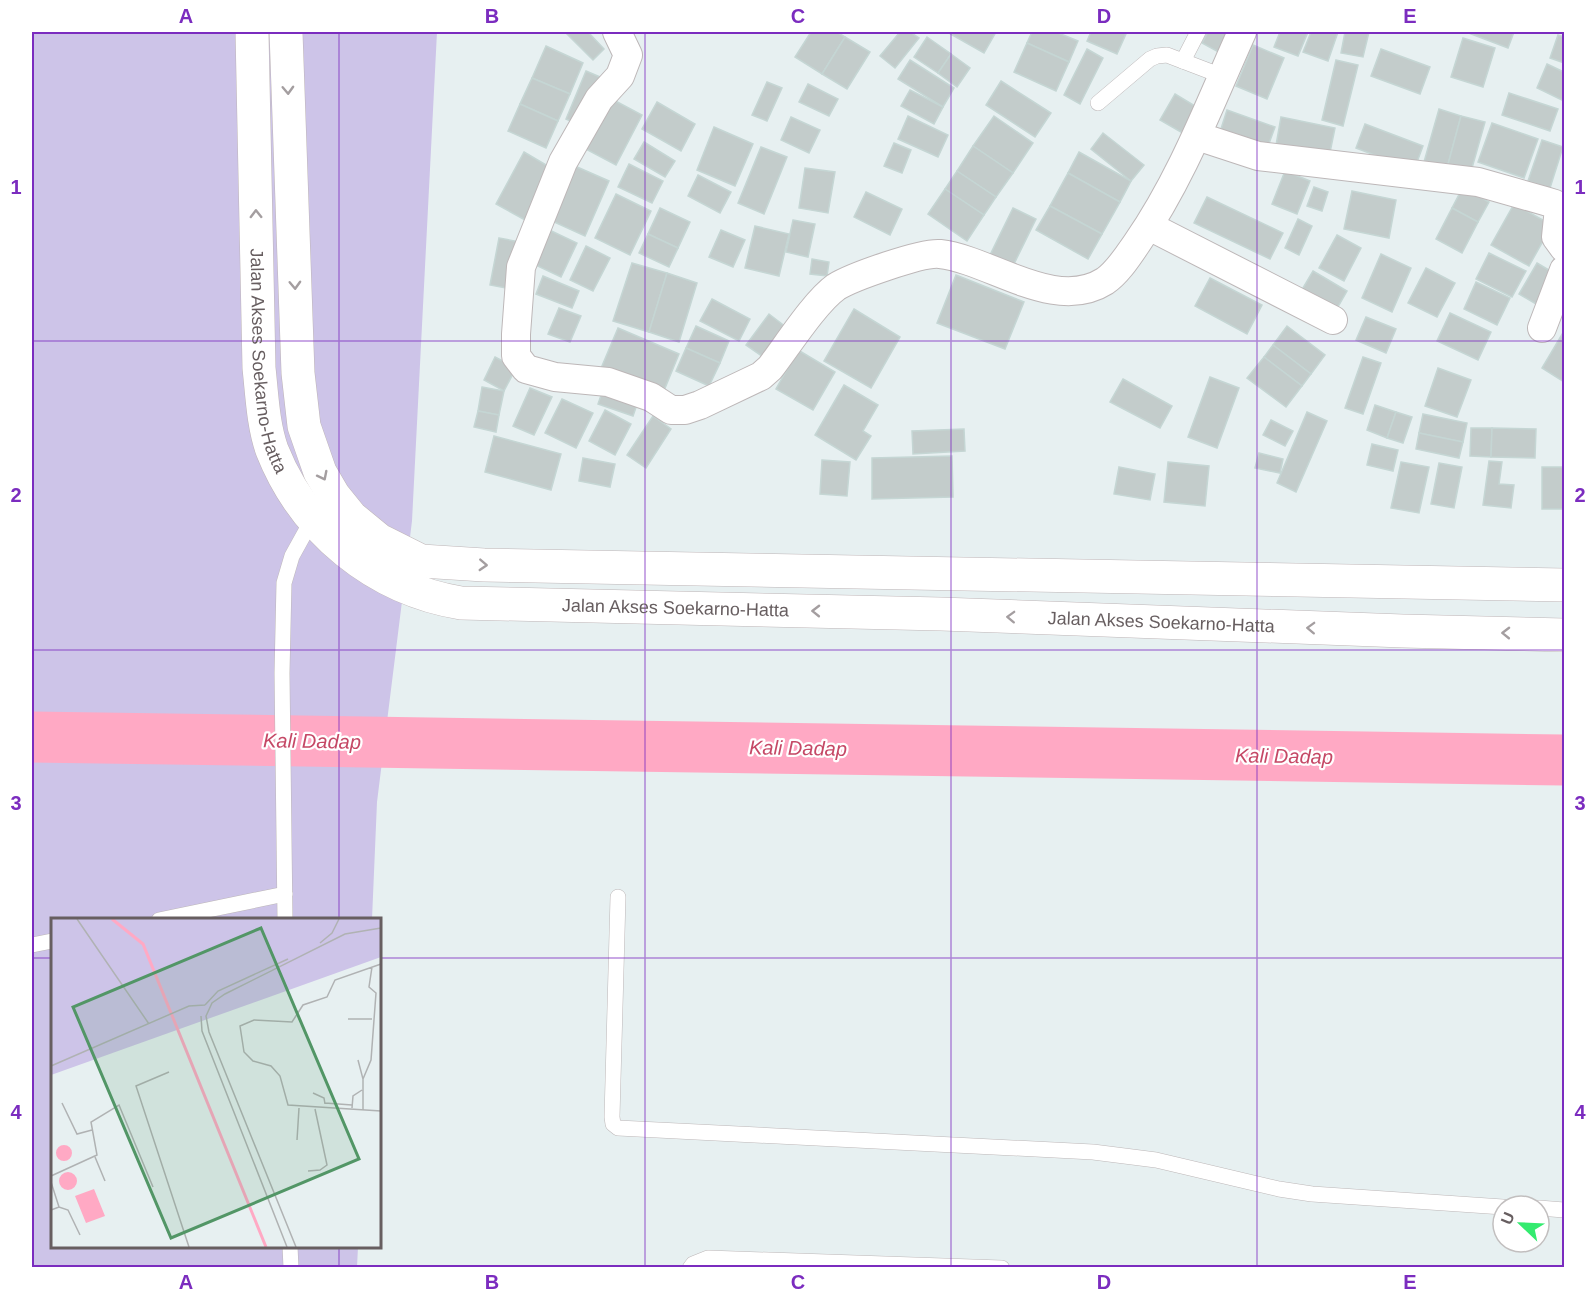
<svg xmlns="http://www.w3.org/2000/svg" width="1596" height="1299" font-family="Arial,sans-serif">
  <style>
    .green { fill: #cdc4e8 }
    .lines { fill: none; stroke-linecap: round; stroke-linejoin: round }
    .river { stroke: #ffa9c4; stroke-width: 51 }
    .building { fill: #c3cccb; stroke: #c5d6d4; stroke-width: 1.5 }
    .service-casing { stroke: #bdb7b8; stroke-width: 16 }
    .minor-casing { stroke: #bdb7b8; stroke-width: 30 }
    .secondary-casing { stroke: #beb5b7; stroke-width: 34 }
    .service { stroke: #fff; stroke-width: 15 }
    .minor { stroke: #fff; stroke-width: 28 }
    .secondary { stroke: #fff; stroke-width: 33 }
    .oneway { stroke: #a49ea0 }
    .grid { fill: none; stroke: #7b2cbf; stroke-width: 1.5; stroke-opacity: 0.55 }
    .labels { text-anchor: middle; stroke-width: 4.5; stroke-linejoin: round; paint-order: stroke }
    .street-label { font-size: 18px; fill: #675e60; stroke: #fff }
    .water-label { font-size: 20px; font-style: italic; fill: #c54866; stroke: #fff }
    .inset-river { fill: none; stroke: #ffa9c4; stroke-width: 3 }
    .inset-road { fill: none; stroke: #b0b2b3; stroke-width: 1.5 }
    .view { fill: #529666; fill-opacity: 0.15; stroke: #529666; stroke-width: 3 }
    .inset-edge { fill: none; stroke: #675e60; stroke-width: 3 }
    .neatline { fill: none; stroke: #7b2cbf; stroke-width: 2 }
    .grid-label { font-size: 20px; text-anchor: middle; font-weight: bold; fill: #7b2cbf }
  </style>
  <rect width="100%" height="100%" fill="#e7f0f1"/>
  <path class="green" d="M32,32H437L412,521L377,802L372,919L52,920V1246L358,1247L357,1267H32Z"/>
  <g class="lines">
    <path class="river" d="M32,737L1564,760"/>
  </g>
  <g class="building">
    <path d="M565,32H588L604,49L593,60Z"/>
    <path d="M811,32H837L845,37L822,74L795,57Z"/>
    <path d="M900,32H910L919,38L895,68L880,56Z"/>
    <path d="M947,32H996L984,53Z"/>
    <path d="M1032,32H1056L1078,41L1069,62L1027,43Z"/>
    <path d="M1091,32H1120L1126,34L1117,54L1087,41Z"/>
    <path d="M1208,32H1236L1224,55L1202,43Z"/>
    <path d="M1280,32H1308L1298,56L1274,47Z"/>
    <path d="M1311,32H1338L1328,61L1303,52Z"/>
    <path d="M1345,32H1369L1363,57L1341,53Z"/>
    <path d="M1466,32H1514L1508,48Z"/>
    <path d="M1558,35L1564,37V63L1550,58Z"/>
    <path d="M845,37L870,52L847,89L822,74Z"/>
    <path d="M927,37L951,54L938,73L914,57Z"/>
    <path d="M1463,38L1495,48L1483,87L1451,77Z"/>
    <path d="M1027,43L1069,62L1056,91L1014,72Z"/>
    <path d="M1253,45L1284,58L1267,99L1236,86Z"/>
    <path d="M546,46L583,63L570,94L532,78Z"/>
    <path d="M1087,49L1103,58L1080,104L1064,95Z"/>
    <path d="M1381,49L1430,67L1420,94L1371,76Z"/>
    <path d="M951,54L970,68L957,87L938,73Z"/>
    <path d="M910,60L954,88L943,107L898,79Z"/>
    <path d="M1336,60L1358,65L1343,126L1322,120Z"/>
    <path d="M1547,64L1564,72V101L1537,88Z"/>
    <path d="M586,71L600,77L580,125L566,119Z"/>
    <path d="M532,78L570,94L558,121L520,104Z"/>
    <path d="M1001,81L1051,113L1035,137L986,105Z"/>
    <path d="M767,82L782,88L767,121L752,115Z"/>
    <path d="M808,84L838,99L829,116L799,102Z"/>
    <path d="M910,90L943,107L934,124L901,106Z"/>
    <path d="M1509,93L1558,109L1550,131L1502,115Z"/>
    <path d="M1175,94L1200,109L1186,135L1160,120Z"/>
    <path d="M606,96L642,115L616,165L580,146Z"/>
    <path d="M657,102L695,124L681,151L642,129Z"/>
    <path d="M520,104L558,121L546,148L508,131Z"/>
    <path d="M1439,109L1461,116L1447,168L1424,162Z"/>
    <path d="M1227,110L1275,127L1266,152L1219,135Z"/>
    <path d="M908,116L948,135L938,157L898,139Z"/>
    <path d="M994,116L1033,143L1013,173L973,146Z"/>
    <path d="M1461,116L1485,122L1470,175L1447,168Z"/>
    <path d="M791,117L820,130L809,153L781,140Z"/>
    <path d="M1281,117L1335,128L1328,162L1275,151Z"/>
    <path d="M1492,123L1538,139L1524,178L1478,162Z"/>
    <path d="M1365,124L1423,146L1414,170L1356,148Z"/>
    <path d="M714,127L753,144L735,186L697,170Z"/>
    <path d="M1103,133L1144,165L1131,181L1091,149Z"/>
    <path d="M1542,140L1563,147L1550,188L1528,181Z"/>
    <path d="M644,142L675,161L665,177L634,159Z"/>
    <path d="M894,143L911,150L902,173L884,166Z"/>
    <path d="M973,146L1013,173L996,197L957,171Z"/>
    <path d="M761,147L787,157L764,214L738,203Z"/>
    <path d="M524,152L553,169L525,220L496,204Z"/>
    <path d="M1079,152L1131,181L1120,202L1068,173Z"/>
    <path d="M568,163L609,181L585,236L543,217Z"/>
    <path d="M629,164L663,181L652,203L618,187Z"/>
    <path d="M805,168L835,172L828,213L799,208Z"/>
    <path d="M957,171L996,197L984,215L945,189Z"/>
    <path d="M1285,171L1310,181L1297,214L1272,204Z"/>
    <path d="M1068,173L1120,202L1102,234L1050,206Z"/>
    <path d="M698,175L731,192L720,213L688,196Z"/>
    <path d="M1314,187L1328,192L1322,211L1307,206Z"/>
    <path d="M1463,187L1489,202L1478,222L1452,208Z"/>
    <path d="M945,189L984,215L967,241L928,214Z"/>
    <path d="M1352,191L1396,200L1389,238L1344,229Z"/>
    <path d="M866,192L902,209L890,235L854,217Z"/>
    <path d="M616,194L651,211L630,255L595,238Z"/>
    <path d="M1207,197L1283,233L1270,259L1194,223Z"/>
    <path d="M1514,204L1552,225L1529,266L1491,245Z"/>
    <path d="M1050,206L1102,234L1088,259L1036,230Z"/>
    <path d="M660,208L690,222L678,248L648,234Z"/>
    <path d="M1013,208L1036,219L1012,268L989,257Z"/>
    <path d="M1452,208L1478,222L1462,253L1436,239Z"/>
    <path d="M1298,219L1312,226L1299,255L1285,248Z"/>
    <path d="M793,220L815,224L808,257L786,252Z"/>
    <path d="M755,226L789,234L779,276L745,268Z"/>
    <path d="M543,227L577,243L561,277L527,261Z"/>
    <path d="M721,230L745,240L733,267L709,257Z"/>
    <path d="M648,234L678,248L669,267L639,253Z"/>
    <path d="M1337,235L1361,248L1344,281L1319,268Z"/>
    <path d="M499,238L520,242L511,289L490,285Z"/>
    <path d="M586,246L610,258L593,291L570,280Z"/>
    <path d="M1489,253L1526,271L1512,297L1476,279Z"/>
    <path d="M1381,254L1411,268L1392,312L1362,298Z"/>
    <path d="M812,259L829,262L827,276L810,274Z"/>
    <path d="M632,263L667,273L649,332L613,321Z"/>
    <path d="M1537,263L1554,273L1536,304L1519,294Z"/>
    <path d="M1426,268L1455,283L1437,317L1408,303Z"/>
    <path d="M1313,271L1347,291L1335,312L1300,293Z"/>
    <path d="M667,273L697,283L679,342L649,332Z"/>
    <path d="M956,275L1024,302L1005,349L937,323Z"/>
    <path d="M543,276L579,291L572,308L536,294Z"/>
    <path d="M1210,278L1262,305L1247,334L1195,306Z"/>
    <path d="M1476,282L1510,298L1497,325L1464,309Z"/>
    <path d="M712,299L750,319L739,341L700,321Z"/>
    <path d="M559,308L581,316L570,342L548,334Z"/>
    <path d="M854,309L900,337L871,388L824,361Z"/>
    <path d="M1450,313L1491,332L1478,360L1437,341Z"/>
    <path d="M769,314L791,331L769,361L746,345Z"/>
    <path d="M1366,317L1396,329L1386,353L1356,340Z"/>
    <path d="M696,326L729,341L720,363L686,348Z"/>
    <path d="M1287,326L1325,355L1311,374L1273,345Z"/>
    <path d="M618,328L679,354L661,398L599,373Z"/>
    <path d="M1564,331V382L1542,368Z"/>
    <path d="M1273,345L1311,374L1302,386L1264,357Z"/>
    <path d="M686,348L720,363L709,386L676,371Z"/>
    <path d="M798,350L835,372L813,410L776,389Z"/>
    <path d="M495,357L516,368L504,391L484,380Z"/>
    <path d="M1264,357L1302,386L1286,407L1247,378Z"/>
    <path d="M1363,357L1381,363L1363,414L1345,408Z"/>
    <path d="M1438,368L1471,380L1457,417L1425,406Z"/>
    <path d="M1210,377L1239,388L1217,448L1188,437Z"/>
    <path d="M1123,379L1172,406L1160,428L1110,402Z"/>
    <path d="M605,384L640,396L633,416L598,404Z"/>
    <path d="M844,385L878,405L863,431L871,436L856,460L815,435Z"/>
    <path d="M482,387L504,391L499,415L478,411Z"/>
    <path d="M530,388L552,397L534,435L513,426Z"/>
    <path d="M562,399L593,413L576,448L545,433Z"/>
    <path d="M1375,405L1396,412L1387,438L1367,430Z"/>
    <path d="M605,410L631,424L615,455L589,441Z"/>
    <path d="M478,411L499,415L496,432L474,427Z"/>
    <path d="M1307,412L1327,421L1296,492L1277,483Z"/>
    <path d="M1396,412L1412,417L1403,443L1387,438Z"/>
    <path d="M1423,414L1467,423L1463,442L1419,433Z"/>
    <path d="M653,416L671,429L646,468L627,455Z"/>
    <path d="M1271,420L1293,431L1285,446L1263,435Z"/>
    <path d="M1471,428H1492L1491,457L1470,456Z"/>
    <path d="M1492,428L1536,429L1535,458L1491,457Z"/>
    <path d="M964,429L965,451L913,454L912,431Z"/>
    <path d="M1419,433L1463,442L1459,458L1416,449Z"/>
    <path d="M494,436L561,454L551,490L485,472Z"/>
    <path d="M1372,444L1398,450L1393,471L1367,465Z"/>
    <path d="M1259,453L1283,459L1280,473L1255,468Z"/>
    <path d="M952,456L953,497L872,499V458Z"/>
    <path d="M583,458L615,464L610,487L579,481Z"/>
    <path d="M822,460L850,462L847,496L820,494Z"/>
    <path d="M1489,461L1502,462L1499,484L1514,485L1511,508L1483,505Z"/>
    <path d="M1168,462L1209,466L1205,506L1164,502Z"/>
    <path d="M1401,462L1429,467L1419,513L1391,508Z"/>
    <path d="M1439,463L1462,467L1454,508L1431,504Z"/>
    <path d="M1119,467L1155,474L1150,500L1114,494Z"/>
    <rect x="1542" y="467" width="22" height="42"/>
  </g>
  <g class="lines">
    <g class="service-casing">
      <g id="service">
        <path d="M1183,61L1198,32"/>
        <path d="M1098,103L1150,59L1157,56L1167,55L1222,76"/>
        <path d="M618,897L612,1117L613,1124L618,1128L1093,1152L1156,1160L1279,1189L1312,1194L1503,1207"/>
        <path d="M159,920L285,894"/>
        <path d="M285,920L282,673L284,583L292,556L313,518"/>
        <path d="M32,945L52,941"/>
        <path d="M1539,1208L1564,1210"/>
        <path d="M290,1246L291,1268"/>
        <path d="M690,1268L693,1264L708,1258L1002,1268"/>
      </g>
    </g>
    <g class="minor-casing">
      <g id="minor">
        <path d="M617,32L628,55L620,76L599,99L563,162L521,267L516,334V356L526,369L555,377L608,382L651,397L671,410H685L700,405L761,376L770,368C787,346 815,302 836,287C852,277 922,252 940,254C991,260 1055,313 1105,281C1118,272 1128,256 1137,243C1182,178 1210,103 1242,32"/>
        <path d="M1197,136L1258,156L1478,182L1545,201L1555,204L1559,208L1556,237L1564,248"/>
        <path d="M1149,226L1333,320"/>
        <path d="M1542,328L1564,270"/>
      </g>
    </g>
    <g class="secondary-casing">
      <g id="secondary">
        <path id="s1" d="M252,32L259,368C262,395 263,425 272,450C304,531 376,589 461,603L941,614L1403,631L1564,635"/>
        <path d="M286,32L298,373L304,426L320,472L334,496L351,517L379,540L421,561L484,565L1564,585"/>
      </g>
    </g>
    <use href="#service" class="service"/>
    <use href="#minor" class="minor"/>
    <use href="#secondary" class="secondary"/>
  </g>
  <defs><path id="oneway-chevron" d="M-2-3.5L2.5 0L-2 3.5" fill="none" stroke-width="1.6" stroke-linecap="round" stroke-linejoin="round" transform="scale(1.5)"/></defs>
  <g class="oneway">
    <use href="#oneway-chevron" transform="translate(288 90) rotate(88)"/>
    <use href="#oneway-chevron" transform="translate(256 214) rotate(-91)"/>
    <use href="#oneway-chevron" transform="translate(295 285) rotate(88)"/>
    <use href="#oneway-chevron" transform="translate(323 476) rotate(63)"/>
    <use href="#oneway-chevron" transform="translate(483 565) rotate(3)"/>
    <use href="#oneway-chevron" transform="translate(816 611) rotate(-179)"/>
    <use href="#oneway-chevron" transform="translate(1011 617) rotate(-178)"/>
    <use href="#oneway-chevron" transform="translate(1311 628) rotate(-178)"/>
    <use href="#oneway-chevron" transform="translate(1506 633) rotate(-179)"/>
  </g>
  <path class="grid" d="M339,32V920M645,32V1268M951,32V1268M1257,32V1268M32,341H1564M32,650H1564M32,958H52M380,958H1564M339,1246V1268"/>
  <g class="labels">
    <g class="street-label">
      <text dy="6" stroke="none"><textPath href="#s1" startOffset="330">Jalan Akses Soekarno-Hatta</textPath></text>
      <text dy="6" stroke="none"><textPath href="#s1" startOffset="888">Jalan Akses Soekarno-Hatta</textPath></text>
      <text dy="6" stroke="none"><textPath href="#s1" startOffset="1374">Jalan Akses Soekarno-Hatta</textPath></text>
    </g>
    <g class="water-label">
      <text transform="translate(312 741) rotate(1)" y="7">Kali Dadap</text>
      <text transform="translate(798 748) rotate(1)" y="7">Kali Dadap</text>
      <text transform="translate(1284 756) rotate(1)" y="7">Kali Dadap</text>
    </g>
  </g>
  <g transform="translate(51 918)">
    <rect width="330" height="330" fill="#e7f0f1"/>
    <path d="M0,1H330V39L0,157Z" fill="#cdc4e8"/>
    <path d="M5 235a8 8 0 1 1 16 0a8 8 0 1 1-16 0ZM8 263a9 9 0 1 1 18 0a9 9 0 1 1-18 0ZM43,271L54,298L35,305L24,278Z" fill="#ffa9c4"/>
    <path class="inset-river" d="M61,1L92,26L215,329"/>
    <path class="inset-road" d="M26,1L98,106M269,25L281,15L288,1M330,46L284,62L276,79L252,87L241,104L203,102L189,108L193,134L202,143L220,148L229,158L237,187L330,193M154,87L167,73L237,41M150,98L151,113L236,329M297,101H321M307,142L312,161V192M0,148L138,88L154,87M118,154L85,168L138,329M312,161L320,142L325,75L318,69L321,49M262,175L273,180L274,186M11,185L26,216L41,212M274,185L301,187M301,190L302,178L311,172M246,222L248,190M44,239L54,263M257,253L269,252L276,247L264,191M0,258L46,237L40,204L68,187L102,269M0,264L8,289M0,292L8,289L17,292L29,317M245,329L158,114L155,98L161,85L174,76L294,16L330,10"/>
    <path class="view" d="M210,10L308,241L120,320L22,89Z"/>
    <rect width="330" height="330" class="inset-edge"/>
  </g>
  <rect width="1596" height="1299" fill="none" stroke="#ffffff" stroke-width="66"/>
  <g transform="translate(1521 1224) rotate(293)"><circle r="28" fill="#ffffff" stroke="#c2bfbf" stroke-width="1.5"/>
  <path d="M0-4.5L10 22L0 15L-10 22Z" fill="#33eb6f"/>
  <text y="-9" font-size="16" font-weight="bold" text-anchor="middle" fill="#675e60">U</text>
  </g>
  <rect x="33" y="33" width="1530" height="1233" class="neatline"/>
  <g class="grid-label">
    <text x="186" y="23">A</text>
    <text x="492" y="23">B</text>
    <text x="798" y="23">C</text>
    <text x="1104" y="23">D</text>
    <text x="1410" y="23">E</text>
    <text x="16" y="194">1</text>
    <text x="1580" y="194">1</text>
    <text x="16" y="502">2</text>
    <text x="1580" y="502">2</text>
    <text x="16" y="810">3</text>
    <text x="1580" y="810">3</text>
    <text x="16" y="1119">4</text>
    <text x="1580" y="1119">4</text>
    <text x="186" y="1289">A</text>
    <text x="492" y="1289">B</text>
    <text x="798" y="1289">C</text>
    <text x="1104" y="1289">D</text>
    <text x="1410" y="1289">E</text>
  </g>
</svg>
